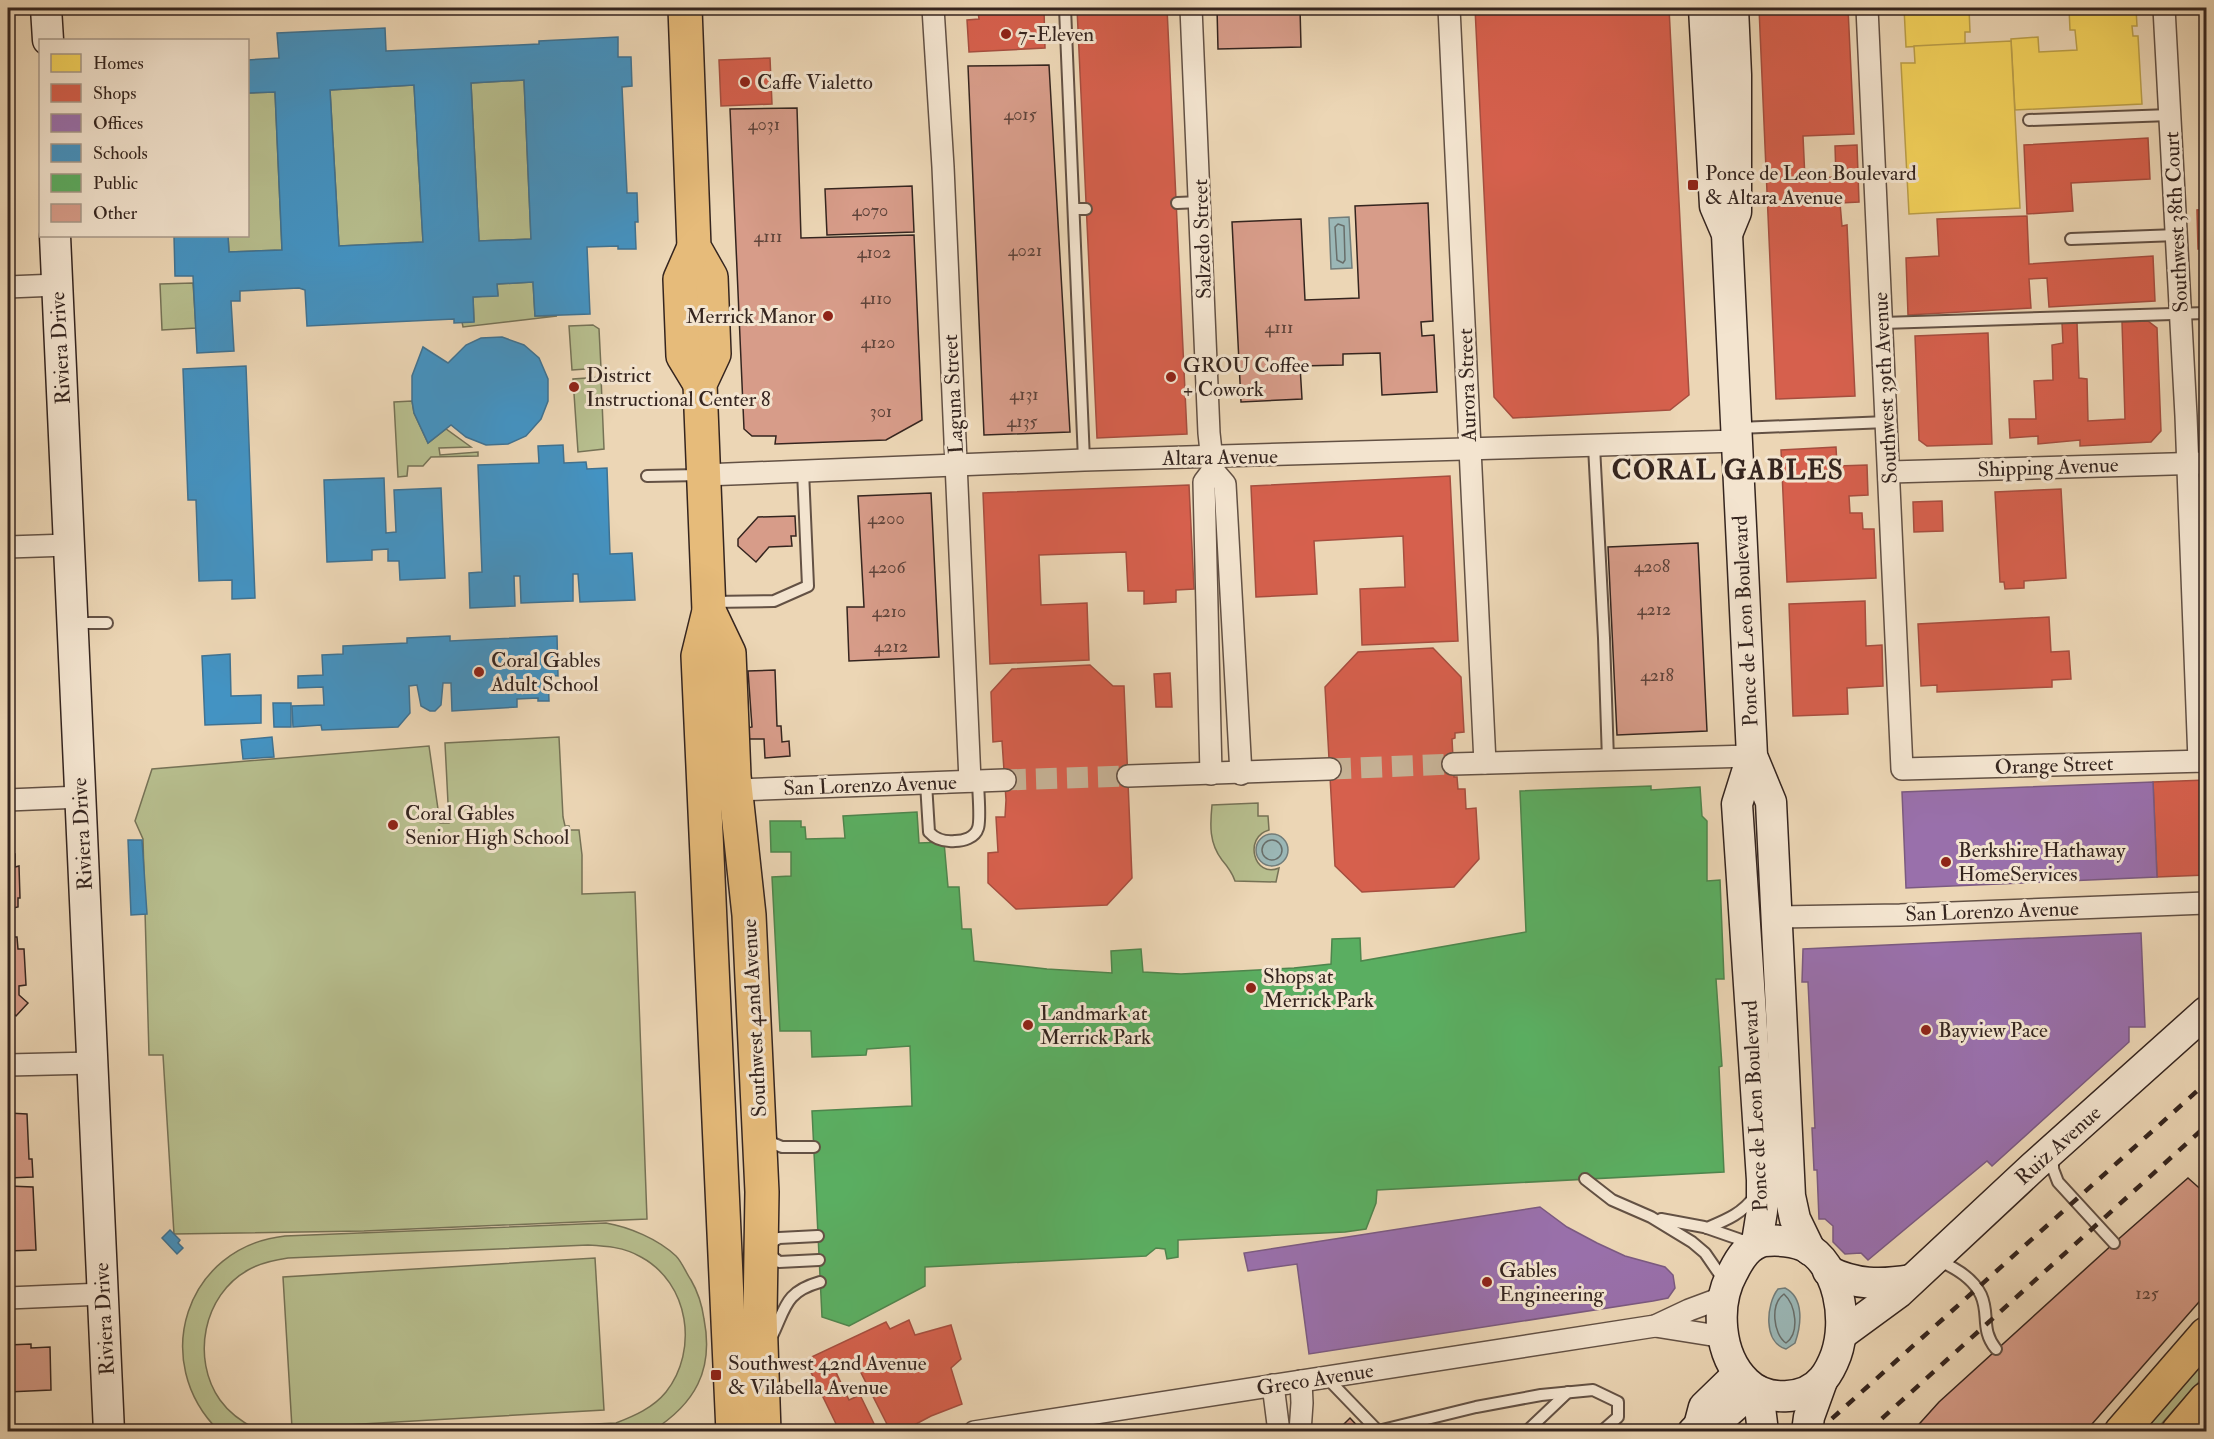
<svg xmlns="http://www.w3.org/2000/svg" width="2214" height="1439" font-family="'IM FELL Double Pica',serif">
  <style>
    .green { fill: #b7be8e; stroke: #767256; stroke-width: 1.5 }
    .water { fill: #9bb7b6; stroke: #727d7a; stroke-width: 1.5 }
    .homes { fill: #f6d55c; stroke: #bca04a; stroke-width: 1.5 }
    .shops { fill: #d6604d; stroke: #a64e3f; stroke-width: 1.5 }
    .offices { fill: #9970ab; stroke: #7b5a81; stroke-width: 1.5 }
    .schools { fill: #4393c3; stroke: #3f7292; stroke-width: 1.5; fill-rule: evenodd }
    .public { fill: #5aae61; stroke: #4f854d; stroke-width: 1.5 }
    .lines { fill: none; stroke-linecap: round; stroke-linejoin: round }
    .shore { stroke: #686e6a; stroke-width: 1.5 }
    .building { fill: #d79c89; stroke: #35251f; stroke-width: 1.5 }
    .street-tunnel { stroke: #c7b397; stroke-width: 21; stroke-dasharray: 21 10; stroke-linecap: butt }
    .lane-casing { stroke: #635144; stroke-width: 14 }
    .street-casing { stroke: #635144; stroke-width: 24 }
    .secondary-casing { stroke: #35251f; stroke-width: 33 }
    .primary-casing { stroke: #35251f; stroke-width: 36 }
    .highway-casing { stroke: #35251f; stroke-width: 36 }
    .lane { stroke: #f3e4cf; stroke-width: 10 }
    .street { stroke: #f3e4cf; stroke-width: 21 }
    .secondary { stroke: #f3e4cf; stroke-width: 30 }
    .primary { stroke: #e6bb7a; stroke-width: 33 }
    .highway { stroke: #e6bb7a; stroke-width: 33 }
    .rail { stroke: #35251f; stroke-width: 4.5; stroke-dasharray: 10 10; stroke-linecap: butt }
    .poi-dot { fill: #8f2418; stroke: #f3e4cf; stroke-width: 2 }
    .labels { text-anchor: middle; stroke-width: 6; stroke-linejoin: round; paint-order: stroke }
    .number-label { font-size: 18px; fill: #5e433a }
    .poi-label { font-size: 21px; fill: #35251f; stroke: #f3e4cf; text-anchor: start }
    .street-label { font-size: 21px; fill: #35251f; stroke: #f3e4cf }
    .district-label { font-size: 27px; font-weight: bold; letter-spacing: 1.5px; fill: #35251f; stroke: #f3e4cf }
  </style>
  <rect width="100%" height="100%" fill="#ecd6b5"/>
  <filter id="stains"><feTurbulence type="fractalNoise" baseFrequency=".00333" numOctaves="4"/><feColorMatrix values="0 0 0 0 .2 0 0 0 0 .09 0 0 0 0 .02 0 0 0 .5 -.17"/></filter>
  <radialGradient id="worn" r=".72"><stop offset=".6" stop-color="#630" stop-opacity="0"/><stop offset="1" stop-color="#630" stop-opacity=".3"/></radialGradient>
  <g class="green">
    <path d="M524,80L531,239L479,241L471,83Z"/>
    <path d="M414,85L423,242L339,246L330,90Z"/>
    <path d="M275,92L282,250L229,252L228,236H248V93Z"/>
    <path d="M533,282L535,316H557L463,327L462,322L474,321L473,297L498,295L497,284Z"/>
    <path d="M193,283L196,328L162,330L160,284Z"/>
    <path d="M593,325L599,329L601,368L572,370L569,326Z"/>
    <path d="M601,377L604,449L578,452L573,379Z"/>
    <path d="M412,401L414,413L428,443L446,429L471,447L439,448L440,455L478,452V456L431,457L423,466H408L407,476L398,477L394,402Z"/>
    <path d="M559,737L563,817L565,826H569L570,830H579L582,855V894L635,892L647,1219L364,1231L174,1234L163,1055H149L143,839L135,821L152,769L429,746L440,823H449L445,743Z"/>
    <path d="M1258,803V816H1268L1269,830C1243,837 1254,879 1279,868L1276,882L1235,881C1232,872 1228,867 1222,860C1209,843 1210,825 1212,805Z"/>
    <path d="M606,1223C629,1227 658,1239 676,1256C682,1262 686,1273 691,1280C698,1292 702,1305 704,1319C714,1370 695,1404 652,1431H447L616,1423C634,1416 653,1408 666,1392C699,1350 689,1283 641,1257C624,1247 606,1246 588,1245L288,1258C274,1260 260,1263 248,1270C203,1295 191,1359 220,1400C230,1414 245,1424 260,1431H219C149,1362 185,1247 285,1236Z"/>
    <path d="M595,1258L604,1410L292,1428L283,1277Z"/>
    <path d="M2206,1358V1374L2155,1431L2142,1432Z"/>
  </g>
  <g class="water">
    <path d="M1349,217L1352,268L1331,269L1329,218Z"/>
    <circle cx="1272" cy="850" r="16"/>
    <path d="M1785,1288C1805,1298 1801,1326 1795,1343L1786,1349C1763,1343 1766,1304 1778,1289Z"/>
  </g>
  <g class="homes">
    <path d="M1904,8H1969L1970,32H1965V44L1906,47Z"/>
    <path d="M2069,8H2136L2137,26H2132L2133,36H2138L2142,104L2015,110L2011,39L2038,37L2039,52L2077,50L2075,30H2070Z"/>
    <path d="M2011,41L2020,208L1909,214L1901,63H1915L1914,46Z"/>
  </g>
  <g class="shops">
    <path d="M1077,8H1167L1187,434L1097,438Z"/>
    <path d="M1475,8H1669L1689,395L1670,410L1513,418L1494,397Z"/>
    <path d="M1759,8H1848L1854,134L1803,136L1805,179L1836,177L1835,146L1857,145L1859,202L1840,203L1842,226L1847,225L1855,396L1776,399Z"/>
    <path d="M1044,9L1045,48L969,52L967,20L979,19L978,12Z"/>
    <path d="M2200,18H2206V183H2202Z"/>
    <path d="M770,58L772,104L721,106L719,60Z"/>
    <path d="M2148,138L2150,179L2071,183L2073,211L2027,214L2024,145Z"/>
    <path d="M2206,209L2205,249H2198L2197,210Z"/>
    <path d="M2027,216L2029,264L2153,256L2155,301L2049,307L2047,278L2029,279L2031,308L1908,315L1906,258L1939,256L1937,219Z"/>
    <path d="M2206,273V303H2200V274Z"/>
    <path d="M2148,321L2157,328L2161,431L2151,442L2080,446V440L2038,444V436L2010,438L2009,419H2036L2034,381L2053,380L2052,345L2063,343L2062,323H2077L2079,378L2087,379L2088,421L2125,419L2122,322Z"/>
    <path d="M1988,333L1992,444L1927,446L1919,440L1915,336Z"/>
    <path d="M1836,447L1837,466L1867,465L1868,495L1849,496L1850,513H1862L1863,529H1874L1876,578L1787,582L1781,450Z"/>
    <path d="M1450,476L1458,641L1362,645L1360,589L1405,587L1403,536L1314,541L1317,594L1256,597L1251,486Z"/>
    <path d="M1189,485L1194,589L1176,590V602L1144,604V591H1128L1126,552L1039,555L1041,605L1087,603L1089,660L990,664L983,493Z"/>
    <path d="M2061,489L2066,578L2024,581V588L2005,589L2004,582H2000L1995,492Z"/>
    <path d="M1942,501L1943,531L1914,532L1913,502Z"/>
    <path d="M1865,601L1866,646L1882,645L1883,686L1847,688L1848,714L1793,716L1789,604Z"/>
    <path d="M2049,617L2051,652L2069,651L2071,679L2052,680V687L1937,692V685L1921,686L1918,624Z"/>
    <path d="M1433,648L1461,677L1464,732L1455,733V738L1452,739L1454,777H1457L1458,789H1465L1466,809L1476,808L1479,859L1454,887L1362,892L1335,866L1325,687L1358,652Z"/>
    <path d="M1090,665L1113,686H1124L1132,878L1107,905L1016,909L988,883V853L998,852L996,817H1005L1006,800L1002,741L993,742L991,692L1012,669Z"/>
    <path d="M1170,673L1172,707H1156L1154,674Z"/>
    <path d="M2206,780V875L2157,877L2153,782Z"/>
    <path d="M909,1320L915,1335L951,1325L961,1359L951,1368L962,1404L931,1416L901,1432H891L855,1361L835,1370L849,1400L860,1395L878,1432H840L805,1360L886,1322L890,1329Z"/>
  </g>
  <g class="offices">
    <path d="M2153,782L2157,877L1906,888L1902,792Z"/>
    <path d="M2141,933L2145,1027H2129V1042L1992,1166L1987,1161L1868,1260L1861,1253L1845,1254L1833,1242V1226L1825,1219H1819L1817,1170H1814L1812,1128H1815L1808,982H1802L1803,949Z"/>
    <path d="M1540,1207L1567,1227L1597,1243L1625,1256L1665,1267L1673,1275L1675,1288L1668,1298L1653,1301L1309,1354L1297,1264L1248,1271L1244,1253Z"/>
  </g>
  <g class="schools">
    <path d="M385,28L386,51L539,44V41L618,37V57H631L632,86L622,87L627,193H637L638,222H635L636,249H618V246L587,247L590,314L535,316L533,282L497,284L498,296L473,297L474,322L454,323V319L307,326L305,290L299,288L240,291V301H231L234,351L197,353L193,276H175L174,236H228L229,252L282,250L275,92L248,93V60L279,58L277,33ZM524,80L531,239L479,241L471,83ZM414,85L423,242L339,246L330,90Z"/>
    <path d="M502,337L524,345L539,358L548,379V401L541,419L526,436L508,444L486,445L466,437L451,425L428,443L414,413L412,401V376L423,347L448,363L466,345L481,338Z"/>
    <path d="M246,366L255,598L232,599V580L199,581L196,500H188L183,369Z"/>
    <path d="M563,445L564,463L586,462L587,469L607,468L610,554L632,553L635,600L580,602L578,574H573V601L521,603L520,576H514L515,606L470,608L469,573L482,572L478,465L539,463L538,446Z"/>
    <path d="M384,478L386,533L396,532L394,490L441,488L445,578L400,580L399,561H388V549L372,550V560L327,562L324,480Z"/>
    <path d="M450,636V641L557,636L558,676L548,675L549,701H538V698L517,699V707L452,711L451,683H443L441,705L435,711H430L421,706L417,685L409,686L410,713L398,727L322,730L321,725L293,727L292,706L324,705L323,687L298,688V676L323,675L322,655L343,654V646L407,643V638Z"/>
    <path d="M230,654L231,696L261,695V723L205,725L202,656Z"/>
    <path d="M273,703H291V727H274Z"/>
    <path d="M272,737L274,757L243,759L241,740Z"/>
    <path d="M128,840H142L147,914L131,915Z"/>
    <path d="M170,1230L180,1240L178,1243L183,1248L177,1254L162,1238Z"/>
  </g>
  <path class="public" d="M1651,786V790L1700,787L1702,816L1707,821V881L1720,880L1724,979H1716L1722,1066L1719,1067L1724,1172L1377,1190L1376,1203L1366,1229L1345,1232L1178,1240V1257L1167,1259L1165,1249L1156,1248L1146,1256L925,1267V1286L849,1326L822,1317L812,1111L912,1106L910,1046L867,1049L866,1055L812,1057L811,1031H780L772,877L791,876V852H771L770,821H801V827H805L806,839L845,838L843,816L917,812L919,843L944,842L948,887H959L962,929H971L974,961L1047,969L1112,973L1111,951L1141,949L1143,972L1181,974L1294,968L1331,964L1332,939L1360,938L1361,961L1526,932L1520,791Z"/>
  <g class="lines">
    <g class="shore">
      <path d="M1338,224L1344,226L1345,260L1343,263L1337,260L1335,227Z"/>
      <circle cx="1272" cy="850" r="10"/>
      <path d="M1784,1294C1796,1305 1800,1333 1786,1343C1773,1334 1770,1304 1784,1294Z"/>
    </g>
  </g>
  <g class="building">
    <path d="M1217,8H1300L1301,47L1218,49Z"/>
    <path d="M1049,65L1070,432L984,435L968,66Z"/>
    <path d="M797,108L801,238L914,235L922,420L886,440L775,444L776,436H752L744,429L730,109Z"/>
    <path d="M912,186L914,232L827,235L825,189Z"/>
    <path d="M1428,203L1433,321L1421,322L1422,336L1434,335L1437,392L1382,395L1380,353L1343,354V365L1300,366L1302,399L1241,402L1232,222L1301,219L1305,300L1359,298L1355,206Z"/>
    <path d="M931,493L939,657L849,661L847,607H864L858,496Z"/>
    <path d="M795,516L796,536H791L792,546L769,547L756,562L738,546V539L758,517Z"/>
    <path d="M1698,543L1707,731L1617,735L1608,547Z"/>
    <path d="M775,670L777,726H781L782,742L789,741L790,756L765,758L764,739H748L747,728L752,727L748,671Z"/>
    <path d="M8,854H15V867L19,866L20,898H18V907L13,908V911H8Z"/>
    <path d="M8,937H17L18,949H24L26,985L19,986V995L28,1003L16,1016L8,1008Z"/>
    <path d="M8,1113L27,1114L29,1159H32L33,1177L8,1178Z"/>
    <path d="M2188,1178L2206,1194V1294L2085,1432H1912L1939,1402L2114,1243Z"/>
    <path d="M8,1186L33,1187L36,1250L8,1251Z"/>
    <path d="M31,1344V1348L50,1347L51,1390L8,1392V1345Z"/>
    <path d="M1350,1418L1363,1432H1336Z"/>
  </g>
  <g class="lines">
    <g class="street-tunnel">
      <path d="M1330,769L1453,764"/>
      <path d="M1005,780L1128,776"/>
    </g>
    <g class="lane-casing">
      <g id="lane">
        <path d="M1065,8L1084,460"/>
        <path d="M2029,120L2170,115"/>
        <path d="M1177,203L1200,202"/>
        <path d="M1074,209H1086"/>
        <path d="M2071,239L2177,235"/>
        <path d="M1882,323L2206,313"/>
        <path d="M1738,428L1887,422"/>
        <path d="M1594,446L1604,638L1608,760"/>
        <path d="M647,476L700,475"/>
        <path d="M711,602L774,601L808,586L803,471"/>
        <path d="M74,623H107"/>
        <path d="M926,783L929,832C936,840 944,842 955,841C963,841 975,838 978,828C981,820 978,791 978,781"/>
        <path d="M765,1140L782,1147H814"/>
        <path d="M2053,1155V1169L2058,1182L2114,1243"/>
        <path d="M1585,1179L1612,1200L1651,1217L1692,1242L1705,1253L1725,1282"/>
        <path d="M1661,1219L1704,1227L1750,1243"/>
        <path d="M1707,1228C1726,1220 1742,1214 1755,1196"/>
        <path d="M818,1236L779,1238L762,1248L779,1262L819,1260"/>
        <path d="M1937,1260C1954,1267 1973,1278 1981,1295C1990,1315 1980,1329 1996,1349"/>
        <path d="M772,1336C786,1307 785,1292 820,1282"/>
        <path d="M1326,1377L1378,1431L1476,1407L1541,1395L1593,1390L1618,1402V1417L1601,1432"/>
        <path d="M1526,1432L1568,1392"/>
      </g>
    </g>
    <g class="street-casing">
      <g id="street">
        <path d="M933,8L943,167L970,781"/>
        <path d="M1191,8L1209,433L1213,470L1225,484L1241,774"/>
        <path d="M1449,8L1485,763"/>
        <path d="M1867,8L1902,769L2206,761"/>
        <path d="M2164,8L2186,416L2199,761"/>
        <path d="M8,287L57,285"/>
        <path d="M1890,472L2206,463"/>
        <path d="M704,475L1084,460L1737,441"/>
        <path d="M8,547L69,545"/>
        <path d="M1453,764L1752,756"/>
        <path d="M1211,774L1204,482L1213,470"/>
        <path d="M1128,776L1330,769"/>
        <path d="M735,790L1005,780"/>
        <path d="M8,800L81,797"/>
        <path d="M1778,917L1900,915L2206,903"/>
        <path d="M8,1065L93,1063"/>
        <path d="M8,1298L103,1294"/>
        <path d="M1655,1326L1724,1337"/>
        <path d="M1273,1385L1279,1432"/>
        <path d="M974,1432L1655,1326L1689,1310L1724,1297"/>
        <path d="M1300,1432L1302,1403L1301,1381"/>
      </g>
    </g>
    <g class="secondary-casing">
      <g id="secondary">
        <path d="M46,8L48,40"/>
        <path d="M1704,8L1715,206L1727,234L1752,756L1771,802L1790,1196L1795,1219L1810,1250"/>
        <path d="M1727,234L1736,212V75L1733,8"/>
        <path d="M55,236L109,1432"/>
        <path d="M1752,756L1737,804L1762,1180V1211L1757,1242"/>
        <path d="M1764,1241C1777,1240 1791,1240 1804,1246C1840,1264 1848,1321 1836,1355C1833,1363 1829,1372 1823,1379C1805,1401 1766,1402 1746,1382C1718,1355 1715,1304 1733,1272C1740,1258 1748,1245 1764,1241Z"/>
        <path d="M1828,1271C1855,1285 1881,1285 1911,1280"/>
        <path d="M1842,1334L1898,1293L2033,1167L2206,1012"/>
        <path d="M1758,1391L1763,1432"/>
        <path d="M1699,1426L1704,1407L1738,1374"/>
        <path d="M1693,1432L1699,1426L1721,1418L1754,1389"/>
        <path d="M1807,1432L1809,1417L1822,1381"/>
      </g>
    </g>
    <g class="primary-casing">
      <g id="primary">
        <path d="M685,8L694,247L711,277L714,354L700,384L709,611L698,656L733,1432"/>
        <path d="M694,247L680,279L683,356L700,384"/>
        <path d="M709,611L729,653L734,776L749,915L762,1192L760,1315L764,1432"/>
      </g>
    </g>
    <g class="highway-casing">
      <g id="highway">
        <path d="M2121,1432L2206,1334"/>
        <path d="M2178,1432L2206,1399"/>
      </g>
    </g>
    <use href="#lane" class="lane"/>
    <use href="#street" class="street"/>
    <use href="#secondary" class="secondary"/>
    <use href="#primary" class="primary"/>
    <use href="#highway" class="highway"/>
    <g class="rail">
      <path d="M1817,1432L2206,1083"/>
      <path d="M1867,1432L2206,1126"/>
    </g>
  </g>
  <g class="poi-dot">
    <circle cx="1006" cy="34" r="6"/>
    <circle cx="745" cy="82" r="6"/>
    <rect x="1687" y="179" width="12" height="12" rx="3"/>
    <circle cx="828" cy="316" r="6"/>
    <circle cx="1171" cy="377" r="6"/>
    <circle cx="574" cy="387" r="6"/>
    <circle cx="479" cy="672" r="6"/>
    <circle cx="393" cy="825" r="6"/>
    <circle cx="1946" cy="862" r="6"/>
    <circle cx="1251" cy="988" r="6"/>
    <circle cx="1028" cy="1025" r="6"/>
    <circle cx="1926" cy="1030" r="6"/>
    <circle cx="1487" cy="1282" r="6"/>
    <rect x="710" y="1369" width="12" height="12" rx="3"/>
  </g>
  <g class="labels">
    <g class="number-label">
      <text x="1020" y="120">4015</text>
      <text x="764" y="130">4031</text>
      <text x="870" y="216">4070</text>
      <text x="768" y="242">4111</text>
      <text x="1025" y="256">4021</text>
      <text x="874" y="258">4102</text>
      <text x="876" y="304">4110</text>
      <text x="1279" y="333">4111</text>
      <text x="878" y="348">4120</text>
      <text x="1024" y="400">4131</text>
      <text x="881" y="417">301</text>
      <text x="1022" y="427">4135</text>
      <text x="886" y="524">4200</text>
      <text x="1652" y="572">4208</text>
      <text x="887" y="573">4206</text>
      <text x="1654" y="615">4212</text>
      <text x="889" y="617">4210</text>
      <text x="891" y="652">4212</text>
      <text x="1657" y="681">4218</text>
      <text x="2147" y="1299">125</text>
    </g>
    <g class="poi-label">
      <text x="1018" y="41">7-Eleven</text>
      <text x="757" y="89">Caffe Vialetto</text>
      <text x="1705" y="180">Ponce de Leon Boulevard<tspan x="1705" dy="24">&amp; Altara Avenue</tspan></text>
      <text x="816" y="323" text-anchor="end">Merrick Manor</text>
      <text x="1183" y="372">GROU Coffee<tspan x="1183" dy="24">+ Cowork</tspan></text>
      <text x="586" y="382">District<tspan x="586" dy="24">Instructional Center 8</tspan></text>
      <text x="491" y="667">Coral Gables<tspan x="491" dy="24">Adult School</tspan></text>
      <text x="405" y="820">Coral Gables<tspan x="405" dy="24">Senior High School</tspan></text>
      <text x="1958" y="857">Berkshire Hathaway<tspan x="1958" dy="24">HomeServices</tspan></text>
      <text x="1263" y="983">Shops at<tspan x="1263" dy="24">Merrick Park</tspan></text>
      <text x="1040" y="1020">Landmark at<tspan x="1040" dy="24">Merrick Park</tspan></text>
      <text x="1938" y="1037">Bayview Pace</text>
      <text x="1499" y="1277">Gables<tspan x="1499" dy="24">Engineering</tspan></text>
      <text x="728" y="1370">Southwest 42nd Avenue<tspan x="728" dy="24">&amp; Vilabella Avenue</tspan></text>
    </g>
    <g class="street-label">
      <text transform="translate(2176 222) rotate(-93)" y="7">Southwest 38th Court</text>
      <text transform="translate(1202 239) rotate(-92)" y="7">Salzedo Street</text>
      <text transform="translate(60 348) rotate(-93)" y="7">Riviera Drive</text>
      <text transform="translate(1467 385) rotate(-92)" y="7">Aurora Street</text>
      <text transform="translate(1885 388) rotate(-93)" y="7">Southwest 39th Avenue</text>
      <text transform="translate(953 394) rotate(-93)" y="7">Laguna Street</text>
      <text transform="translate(1220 457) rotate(-1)" y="7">Altara Avenue</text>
      <text transform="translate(2048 467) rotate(-2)" y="7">Shipping Avenue</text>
      <text transform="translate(1745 621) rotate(-93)" y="7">Ponce de Leon Boulevard</text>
      <text transform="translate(2054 765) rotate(-2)" y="7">Orange Street</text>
      <text transform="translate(870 785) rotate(-2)" y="7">San Lorenzo Avenue</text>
      <text transform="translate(82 834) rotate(-93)" y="7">Riviera Drive</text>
      <text transform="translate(1992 911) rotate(-2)" y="7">San Lorenzo Avenue</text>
      <text transform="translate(754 1018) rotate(-93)" y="7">Southwest 42nd Avenue</text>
      <text transform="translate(1755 1106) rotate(-93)" y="7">Ponce de Leon Boulevard</text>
      <text transform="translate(2058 1145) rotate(-42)" y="7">Ruiz Avenue</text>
      <text transform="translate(104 1319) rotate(-93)" y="7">Riviera Drive</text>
      <text transform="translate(1315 1379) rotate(-9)" y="7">Greco Avenue</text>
    </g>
    <g class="district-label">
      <text x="1728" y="479">CORAL GABLES</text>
    </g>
  </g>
  <rect width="2214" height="1439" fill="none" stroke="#ecd6b5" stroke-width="30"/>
  <rect x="9" y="9" width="2196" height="1421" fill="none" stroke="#35251f" stroke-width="3"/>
  <rect x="15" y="15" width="2184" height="1409" fill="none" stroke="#35251f" stroke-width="1.5"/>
  <rect x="39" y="39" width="210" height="198" fill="#f3e4cf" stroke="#a79889" stroke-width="1.5"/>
  <rect x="51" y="54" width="30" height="18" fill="#f6d55c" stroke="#a79889" stroke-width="1.5"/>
  <text x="93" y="69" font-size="18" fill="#35251f">Homes</text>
  <rect x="51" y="84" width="30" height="18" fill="#d6604d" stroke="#a79889" stroke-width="1.5"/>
  <text x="93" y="99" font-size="18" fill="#35251f">Shops</text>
  <rect x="51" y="114" width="30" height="18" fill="#9970ab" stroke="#a79889" stroke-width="1.5"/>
  <text x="93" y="129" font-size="18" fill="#35251f">Offices</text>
  <rect x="51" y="144" width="30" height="18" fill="#4393c3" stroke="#a79889" stroke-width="1.5"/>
  <text x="93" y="159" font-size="18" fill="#35251f">Schools</text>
  <rect x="51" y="174" width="30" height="18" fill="#5aae61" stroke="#a79889" stroke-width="1.5"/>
  <text x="93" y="189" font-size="18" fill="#35251f">Public</text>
  <rect x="51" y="204" width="30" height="18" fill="#d79c89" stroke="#a79889" stroke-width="1.5"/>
  <text x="93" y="219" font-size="18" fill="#35251f">Other</text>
  <rect width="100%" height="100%" filter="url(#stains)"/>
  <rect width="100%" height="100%" fill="url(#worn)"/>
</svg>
